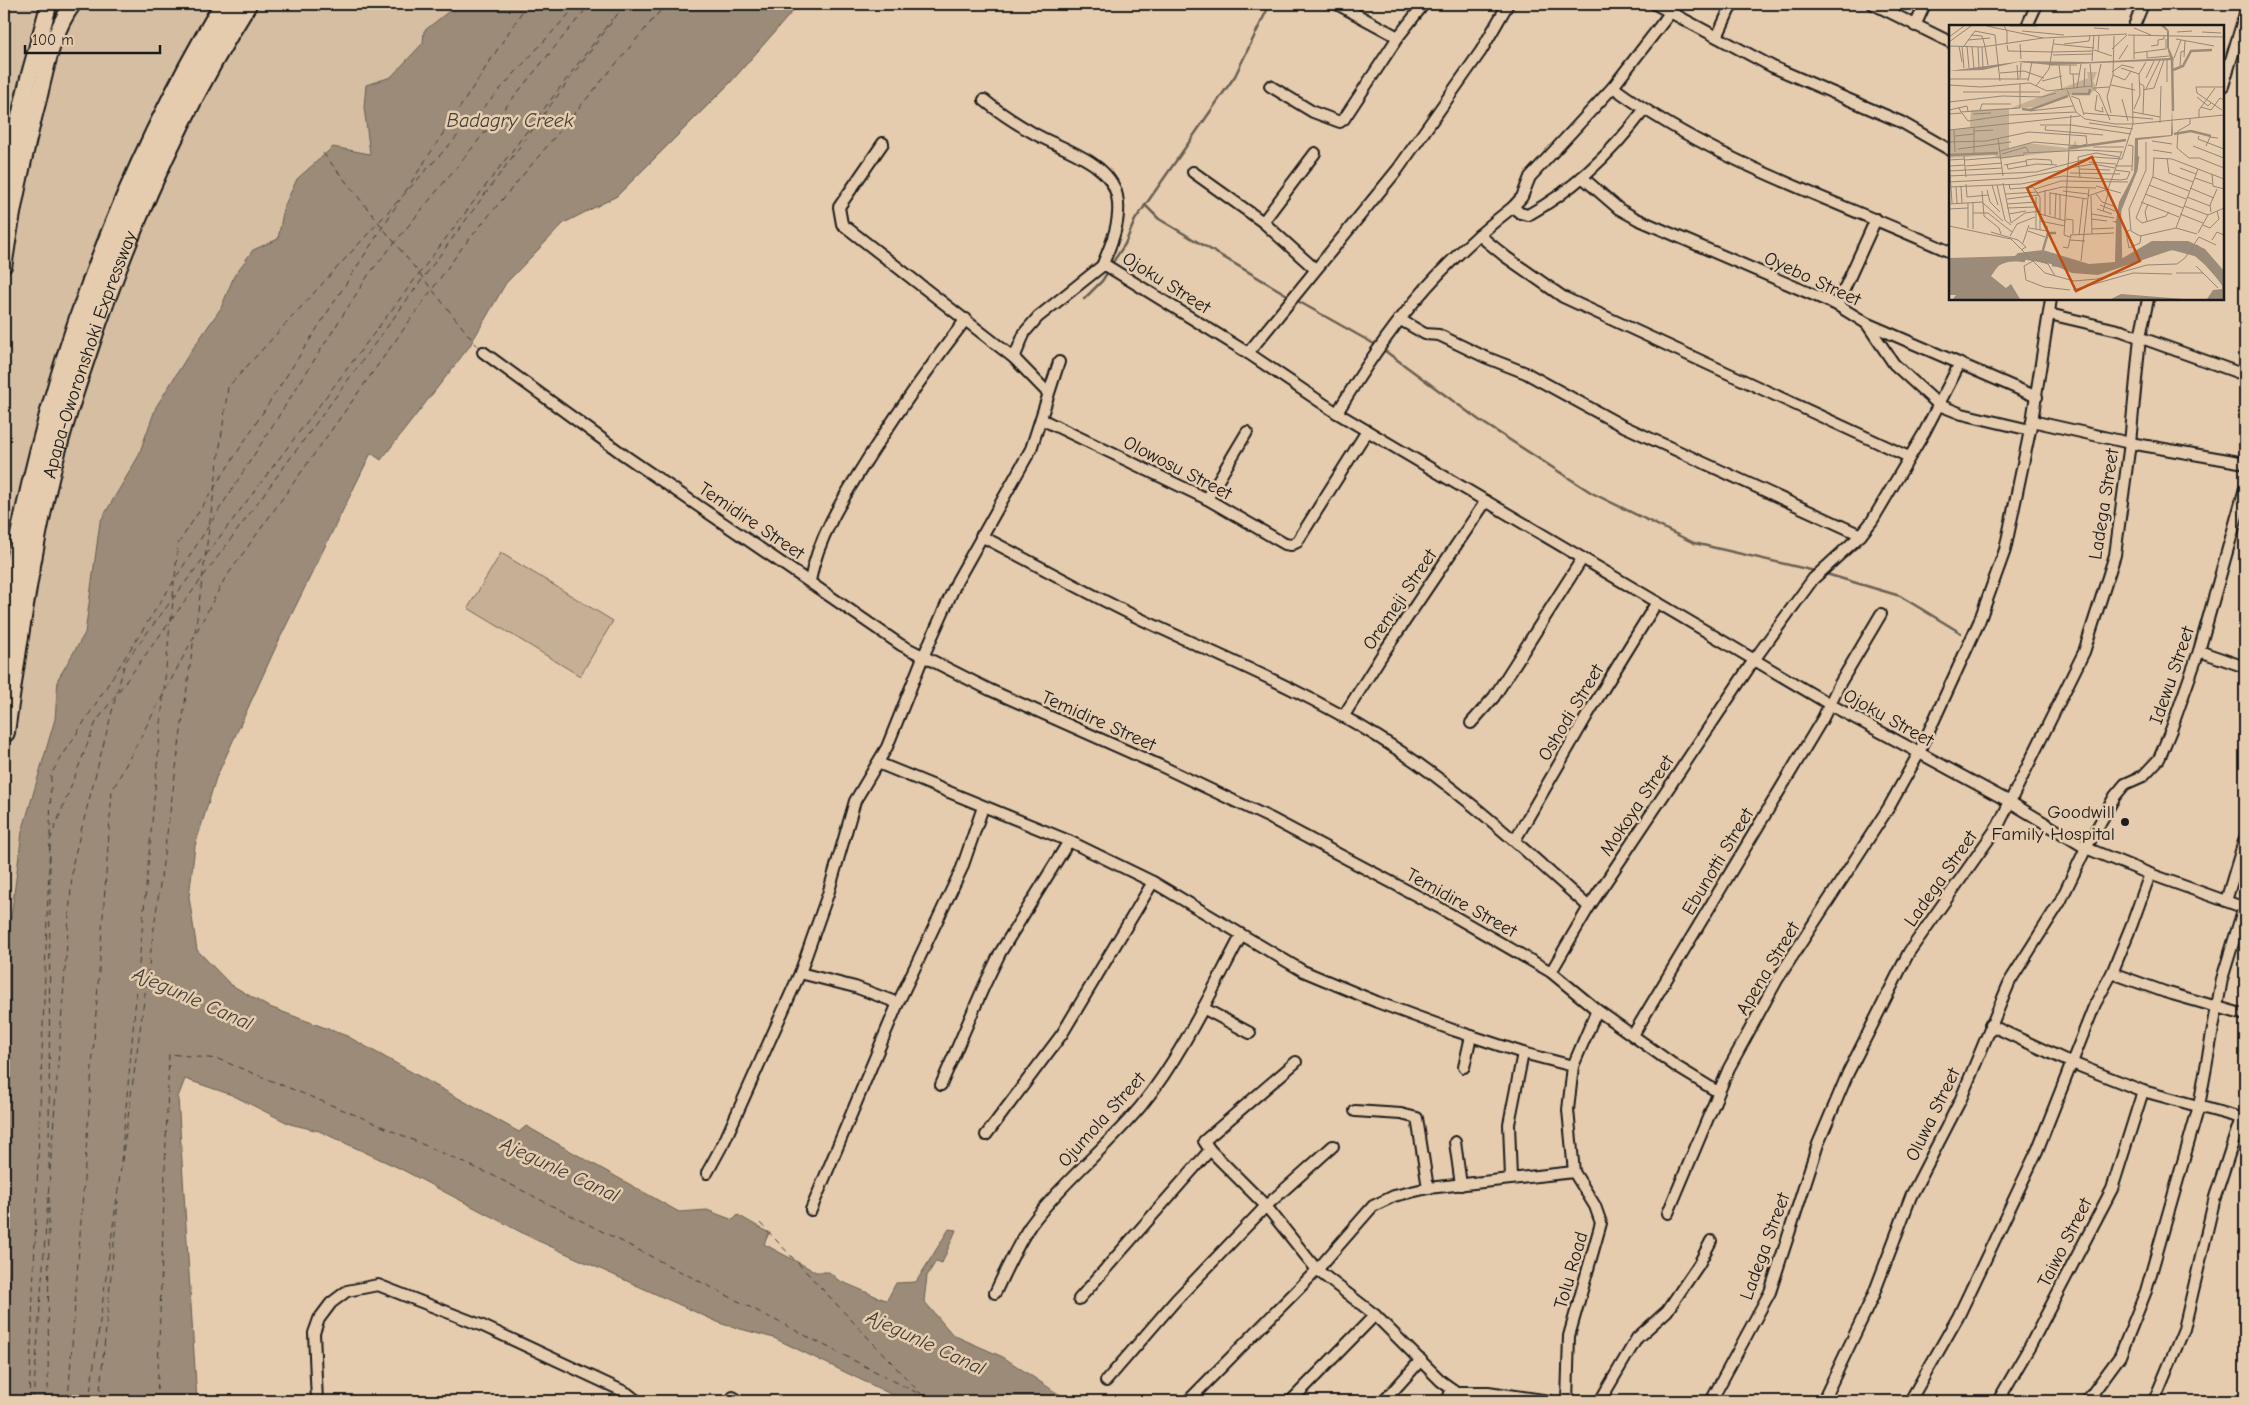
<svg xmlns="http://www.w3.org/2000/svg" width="2249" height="1405" font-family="'Comic Neue',sans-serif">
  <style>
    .built { fill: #d6bea3 }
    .green { fill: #c5b096; stroke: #706659 }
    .water { fill: #9b8b78; stroke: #685f53 }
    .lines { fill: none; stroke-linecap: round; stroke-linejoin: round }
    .stream { stroke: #685f53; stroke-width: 2.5 }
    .ferry { stroke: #423d38; stroke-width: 1; stroke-dasharray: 6 5; stroke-linecap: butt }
    .street-casing { stroke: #1c1c1c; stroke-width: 14 }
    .secondary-casing { stroke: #1c1c1c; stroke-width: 19 }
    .highway-casing { stroke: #1c1c1c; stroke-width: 24 }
    .street { stroke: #e6ccae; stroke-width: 10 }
    .secondary { stroke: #e6ccae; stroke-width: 15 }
    .highway { stroke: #e6ccae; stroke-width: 20 }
    .poi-dot { fill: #1c1c1c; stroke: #e6ccae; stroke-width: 2 }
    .labels { text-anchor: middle; stroke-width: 5; stroke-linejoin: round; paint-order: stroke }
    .street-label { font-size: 19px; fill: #1c1c1c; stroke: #e6ccae }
    .poi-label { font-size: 19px; fill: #1c1c1c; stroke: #e6ccae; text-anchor: end }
    .water-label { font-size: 20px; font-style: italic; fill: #423d38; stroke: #e6ccae }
    .inset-river { fill: none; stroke: #9b8b78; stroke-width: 2.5 }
    .inset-road { fill: none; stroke: #958674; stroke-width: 1 }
    .view { fill: #bf4d0f; fill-opacity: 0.15; stroke: #bf4d0f; stroke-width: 2.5 }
    .inset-edge { fill: none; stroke: #1c1c1c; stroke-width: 2.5 }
  </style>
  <rect width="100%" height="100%" fill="#e6ccae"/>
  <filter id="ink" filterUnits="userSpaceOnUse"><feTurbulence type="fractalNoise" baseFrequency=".02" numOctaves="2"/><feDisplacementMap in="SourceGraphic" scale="10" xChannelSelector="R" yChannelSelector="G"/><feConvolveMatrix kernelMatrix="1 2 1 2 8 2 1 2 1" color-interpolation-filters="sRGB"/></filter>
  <g filter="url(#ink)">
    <path class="built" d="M4,4H474L396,122L85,664L58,687L55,719L22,832L4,972Z"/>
    <path class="green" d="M501,553L613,621L580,676L468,608Z"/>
    <path class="water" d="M458,4H799L730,83L617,196L564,223L506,283L469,347L381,460L371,453L280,638L216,778L195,846L189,897L197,950L230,984L267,1006L347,1036L519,1132L526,1126L679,1212L707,1210L733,1220L738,1215L769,1233L764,1244L816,1272H829L838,1280L880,1298L887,1300L896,1283L916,1282L949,1229L956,1230L942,1263L936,1261L927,1276L924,1301L953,1335L1003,1357L1057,1393L1075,1401H905L774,1338L722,1324L534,1239L399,1168L319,1131L290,1124L232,1095L185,1079L178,1097L197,1401H4V1325L8,1273L4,1270V972L22,832L55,719L58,679L85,633L100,522L138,457L156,407L189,354L221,308L234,276L253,250L278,239L284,207L297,179L333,147L370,154L364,107L366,85L391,77L423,43L424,31Z"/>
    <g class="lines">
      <g class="stream">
        <path d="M1145,205L1159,219L1289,296"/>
        <path d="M1111,265L1125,244L1135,220L1235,76L1267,10V4"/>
        <path d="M1084,299L1102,281L1109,270"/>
        <path d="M1296,300L1376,345"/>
        <path d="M1381,348L1479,420L1592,493L1694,543L1815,571"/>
        <path d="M1823,573L1900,596L1961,633"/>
      </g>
      <g class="ferry">
        <path d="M323,153L479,348"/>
        <path d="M405,192L527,4"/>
        <path d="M175,577L178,544L400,200"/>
        <path d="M173,597L174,581"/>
        <path d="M171,620L173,601"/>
        <path d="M195,633L228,387L578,4"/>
        <path d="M117,693L125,662L612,19"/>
        <path d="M50,837L51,774L369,274L590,4"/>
        <path d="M121,1162L170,624"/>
        <path d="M49,1169L50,843"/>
        <path d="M760,1223L922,1395"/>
        <path d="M29,1401L50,840L96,722L625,4"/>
        <path d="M33,1401L73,862L116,696"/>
        <path d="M48,1401L49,1193"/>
        <path d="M68,1401L112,791L224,580L461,249L666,4"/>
        <path d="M89,1401L194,637"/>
        <path d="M99,1401L118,1201"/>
        <path d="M157,1401L169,1054L218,1059L363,1118L492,1175L933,1401"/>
      </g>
      <g class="street-casing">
        <g id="street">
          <path d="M1337,4L1398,37"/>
          <path d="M1655,4L1773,67L1901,122L1950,150"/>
          <path d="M1873,4L1950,42"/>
          <path d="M1915,26L1925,4"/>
          <path d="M2027,26L2037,4"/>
          <path d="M2134,26L2143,4"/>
          <path d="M1717,37L1732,4"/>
          <path d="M1270,86L1313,112L1340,122L1344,119L1398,37L1424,4"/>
          <path d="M2223,86L2245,14"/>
          <path d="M1613,87C1715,163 1836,200 1950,252"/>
          <path d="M984,100C1000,113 1017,124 1035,134C1062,149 1110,162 1117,196C1122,220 1111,245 1102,266"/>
          <path d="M883,143L839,207L842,224L1014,358L1048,393"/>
          <path d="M1193,172L1263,222L1315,269"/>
          <path d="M1582,177L1619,209L1637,219L1837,305L1866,323L2037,397"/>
          <path d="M1513,207L1520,213L1528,215C1574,190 1613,151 1644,110"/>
          <path d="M1263,222L1315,153"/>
          <path d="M1479,235L1506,257L1563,297L1909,457"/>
          <path d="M1837,305L1876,219"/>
          <path d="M2049,314L2122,331L2245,375"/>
          <path d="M1399,319L1425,334L1439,335L1485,357L1526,373L1619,424L1861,535"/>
          <path d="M1867,324L1894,364L1939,405L1962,414L2030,430"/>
          <path d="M483,352L624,455L901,645L990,690L1161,766L1270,818L1438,907L1551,972L1597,1010L1677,1067L1718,1092"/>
          <path d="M1248,353L1398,169L1481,51L1508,4"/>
          <path d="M1014,358L1025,332L1038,317L1102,266H1107L1248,353L1337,413L1829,704L2010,802L2086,848L2150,874L2245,908"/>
          <path d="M1337,413C1387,330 1435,267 1513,207L1522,197L1530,177L1613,87L1670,13"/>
          <path d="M1041,419L1207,499L1285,544L1291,545L1297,542L1367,431"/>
          <path d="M2032,421L2130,443L2245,463"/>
          <path d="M1207,499L1247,432"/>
          <path d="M981,536C1036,564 1090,595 1145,621C1224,658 1305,691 1378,737C1456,785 1521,847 1589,907"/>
          <path d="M810,581C818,535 847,492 872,452C902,406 933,362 966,319"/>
          <path d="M2199,651L2245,667"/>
          <path d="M1343,717L1382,655L1486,501"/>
          <path d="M1471,723L1494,697L1582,559"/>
          <path d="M878,763L1069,841L1153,882L1303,971L1377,1002L1453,1030L1523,1053L1573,1066"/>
          <path d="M1515,840L1588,714L1657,602"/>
          <path d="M2226,901L2245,838"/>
          <path d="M1551,972L1589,907L1754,660L1813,579L1861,535L1872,521L1924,433L1959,365"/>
          <path d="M800,973L855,987L898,1003"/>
          <path d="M2112,973L2165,992L2245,1015"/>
          <path d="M1203,1008L1250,1033"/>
          <path d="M1990,1025L2072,1063L2143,1091L2245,1119"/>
          <path d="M1633,1035L1823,718L1839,685L1881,614"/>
          <path d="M1464,1067L1471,1036"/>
          <path d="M941,1085L984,986L1000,953L1069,841"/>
          <path d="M1355,1111L1401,1114L1417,1118L1428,1188"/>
          <path d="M986,1135L1062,1034L1153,882"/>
          <path d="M1455,1142L1461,1185"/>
          <path d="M1210,1150L1266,1206L1317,1270L1375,1315L1441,1381L1456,1392H1488L1550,1401"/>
          <path d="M707,1173L725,1140L800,973L828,894L855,801L887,747L923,657L957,581L1031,449L1059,362"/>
          <path d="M1511,1178L1509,1124L1523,1053"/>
          <path d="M811,1210L898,1003L962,868L983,807"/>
          <path d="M1668,1213L1729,1068L1777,980L1889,807L1919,753L1979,622L2005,550L2032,421L2051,299"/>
          <path d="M995,1293C1006,1270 1016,1247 1030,1226C1062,1182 1106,1148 1141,1106C1182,1055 1210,994 1241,936"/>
          <path d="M1079,1299L1210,1150L1204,1141L1296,1062"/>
          <path d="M1106,1381L1176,1300L1266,1206L1333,1146"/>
          <path d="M733,1397L740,1401"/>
          <path d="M317,1401L314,1333L319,1319L331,1303L347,1291L378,1285L483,1326L627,1393L637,1401"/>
          <path d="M1188,1401L1317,1270L1373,1206L1394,1196L1428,1188L1574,1172"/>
          <path d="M1291,1401L1375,1315"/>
          <path d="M1384,1401L1421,1360"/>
          <path d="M1447,1401L1452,1389"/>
          <path d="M1567,1401L1569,1336L1601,1223L1595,1206L1574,1172L1568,1110L1573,1066L1597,1010"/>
          <path d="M1600,1401L1637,1338L1667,1311L1699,1264L1711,1241"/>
          <path d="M1711,1401L1770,1292L1818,1144L1848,1073L1909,952L1998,826L2084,652L2115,555L2130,443L2140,337L2148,299"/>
          <path d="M1823,1401L1873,1296L1911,1196L1960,1101L2010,981L2060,902L2086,848L2115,796L2125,784L2143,776L2159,759L2171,730L2199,651L2245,488"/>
          <path d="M1910,1401L1958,1317L2037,1151L2095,1004L2112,973L2132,924L2150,874"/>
          <path d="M1998,1401L2030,1346L2112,1189L2143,1091"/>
          <path d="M2087,1401L2120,1356L2146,1291L2199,1106L2222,979L2244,907"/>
          <path d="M2154,1401L2184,1329L2215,1197L2241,1118"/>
        </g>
      </g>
      <g class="secondary-casing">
        <g id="secondary">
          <path d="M4,182L29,76L49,4"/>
          <path d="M4,265C12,207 25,150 40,93C47,63 54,29 73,4"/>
        </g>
      </g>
      <g class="highway-casing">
        <g id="highway">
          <path d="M4,631C38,407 109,199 225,4"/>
          <path id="s1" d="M4,732C16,647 28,562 48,479C58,436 72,394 86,353C127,229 177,114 246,4"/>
        </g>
      </g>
      <use href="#street" class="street"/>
      <use href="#secondary" class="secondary"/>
      <use href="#highway" class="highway"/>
    </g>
  </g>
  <circle class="poi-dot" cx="2125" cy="822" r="5"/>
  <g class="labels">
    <g class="street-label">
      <text transform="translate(1813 278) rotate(25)" y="7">Oyebo Street</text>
      <text transform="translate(1167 282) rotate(32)" y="7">Ojoku Street</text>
      <text dy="7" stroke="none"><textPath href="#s1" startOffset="388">Apapa-Oworonshoki Expressway</textPath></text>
      <text transform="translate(1178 467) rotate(27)" y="7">Olowosu Street</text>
      <text transform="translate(2103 504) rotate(-81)" y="7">Ladega Street</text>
      <text transform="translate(752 520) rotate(34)" y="7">Temidire Street</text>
      <text transform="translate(1399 599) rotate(-56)" y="7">Oremeji Street</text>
      <text transform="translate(2171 675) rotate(-71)" y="7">Idewu Street</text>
      <text transform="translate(1570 712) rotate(-59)" y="7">Oshodi Street</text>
      <text transform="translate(1889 717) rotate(29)" y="7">Ojoku Street</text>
      <text transform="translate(1099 720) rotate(24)" y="7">Temidire Street</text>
      <text transform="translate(1636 805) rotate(-56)" y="7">Mokoya Street</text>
      <text transform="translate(1717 861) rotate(-59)" y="7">Ebunotti Street</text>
      <text transform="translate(1940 878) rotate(-55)" y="7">Ladega Street</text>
      <text transform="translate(1462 902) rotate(29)" y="7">Temidire Street</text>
      <text transform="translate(1767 968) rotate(-59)" y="7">Apena Street</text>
      <text transform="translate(1932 1114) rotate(-64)" y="7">Oluwa Street</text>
      <text transform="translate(1101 1119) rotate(-48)" y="7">Ojumola Street</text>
      <text transform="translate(2064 1242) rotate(-63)" y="7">Taiwo Street</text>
      <text transform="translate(1764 1246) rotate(-70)" y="7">Ladega Street</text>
      <text transform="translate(1570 1270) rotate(-74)" y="7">Tolu Road</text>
    </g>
    <g class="poi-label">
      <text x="2115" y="818">Goodwill<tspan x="2115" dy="22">Family Hospital</tspan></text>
    </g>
    <g class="water-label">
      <text x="510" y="127">Badagry Creek</text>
      <text transform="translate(193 998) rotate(24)" y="7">Ajegunle Canal</text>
      <text transform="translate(560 1169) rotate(25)" y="7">Ajegunle Canal</text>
      <text transform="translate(926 1342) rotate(25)" y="7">Ajegunle Canal</text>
    </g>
  </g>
  <g transform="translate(1949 25)">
    <rect width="275" height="275" fill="#e6ccae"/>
    <path d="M138,47H148L144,56L148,64L139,70L128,68L86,82L60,84V124L80,118L118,123L125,119L126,115L130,124L49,134L45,130L0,133V105L21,102L22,85L62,83L139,53Z" fill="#c5b096"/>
    <path d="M212,1H216L220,6V23L225,35L102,40L69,37L34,45L0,46L74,36L140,37L221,33L218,22V6ZM223,83L224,109L223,111L189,115V143L172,186V234L203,216H239L256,224L275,246V274H258L264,265L273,264V259L249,232L223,225L149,250L123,248L102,239L78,235L59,237L50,240L42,251L57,263L62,259L71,274H4L7,270H0V233L66,231L69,228L94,225L140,239L166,237L167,198L163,196H167L170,177L185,149L186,113L222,110ZM172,269L235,274H162Z" fill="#9b8b78"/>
    <path class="inset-river" d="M223,32L224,86M224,45L234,41L242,26L263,25M123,69H140L141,64M73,84L81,85L119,71M225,109L242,106L262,111M121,123L177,115M0,130L49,128M186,134L189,133L187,146L171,185L172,236L218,217L242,219M247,220L275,259M248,221L275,248M219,224H237M94,225L99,208H107M252,225L275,250M243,227L263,244M255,230L275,254M84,231L153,244M88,232L154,246L223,222M59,234L75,230M103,236L123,242M103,240L148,246L223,219L241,220M262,243L275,261M157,244L219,222L236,221M265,244L275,257M0,253L15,244L53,235M0,256L43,239M0,257L35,242M0,259L57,234L76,236M44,274L40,265L41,245L58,234"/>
    <path class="inset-road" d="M38,1L94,13M55,1L58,6V19M61,1H88M145,3L160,4M185,3L202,10M73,6L115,10M228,7L243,6M253,7L272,8M22,10L33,11L36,21M179,10L275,12M0,12L15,1M227,14L265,21M19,15L41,13M0,17L22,1M71,19L72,34M105,19L145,23M115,19L140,16L141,10M47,20L51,56M58,20L59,26L104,27M0,21L33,22L94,13L178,9M10,21L13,37M13,21L15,43M15,21L26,6L46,10L47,19M18,21L20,43M202,21L209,20V15L215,14V11M23,22L25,43M29,22L30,43M33,22L34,43M36,22L39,40M163,24L178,10M145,25L163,31M149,26L150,10M104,27L144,26M198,27V33L220,31M185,28L217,24V14M104,30L143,29M235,32L236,16M225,33L232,15M170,34L179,20M185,34V10M218,35V57M143,36L145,10M141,39L143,61M68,40L69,55M101,40H128M110,40L113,65M121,40V49H130M231,41L232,27L235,26M172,43L190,49M163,47L173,40L185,43M51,48L75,46L95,53M124,49L125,64M164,50L176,55L182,46M71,53L72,38M197,53L205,36M0,54H79M79,56L83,37M93,56L113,51M190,58L195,61L194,89M0,60L32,62L81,58L98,66L142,61L150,69L161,95M162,60L186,65M87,61L100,44L105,14M147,61L152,39M135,62L136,43M128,63L132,39M145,63L160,62M197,64L211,35M118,65L127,87L136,94L166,99H184L183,58M194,65L205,63L215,35M14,67H91M148,70L146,85L154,87L153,82M122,71L130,74L135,90M248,72L259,81L262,78M173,74L179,96M0,77L53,71L93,72L107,68M252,82L262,85L271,73L275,75M10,83L12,87L71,83V59M185,84L191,70L190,49L197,37M0,85L18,81L19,86M31,85L33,79H62M273,85L248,68L247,62H275M81,86L124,81M184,87L211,92M135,88L204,94M162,88L158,72L164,50L165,11M0,89L13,88L19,96L60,90L127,87M24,89L42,88M250,92V85L266,63M241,93V99L229,106L228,123L240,133H250L275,143M140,98L184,104M211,98L212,61M91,100H122L182,109M97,101L96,105L154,110M25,102V128M0,105L131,91M5,105L6,127M25,106L44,105M6,111L25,109M250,111L249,114L275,124M49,113L54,151M203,116L223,119M0,117L37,116L80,107L138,111M197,117V145L180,184L182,206L191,211L227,203L248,209M179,120L184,121L183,146M244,121L275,133M257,121L261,112L269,113M144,122H175M9,124L62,117M204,125L223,128M51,126L85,117L131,121L138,119L137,111M76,128L138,125L172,127M53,129L77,122L80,128M15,131L17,152M0,133L3,178M52,133L75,130V127M204,133L223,134L275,154M205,133L204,151L187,193L193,198L217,191L220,187M218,133L220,148L244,157M0,135L16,134M16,135L52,132M140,137L167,139M58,139L59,144L88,139L108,140M55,140L77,136M0,141L16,140M17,141L53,138M78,141L77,135L85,134L102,135L103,139M166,141H183M120,143L144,139L166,143M231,143L247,149M131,144L161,145M0,146L53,143M121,148L171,149M263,149L264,161L275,164M0,151L87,147L145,132L173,134L184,99L275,90M204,152L240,166M131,153L129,132L147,128L170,132M246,153L263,159M0,157L72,153L120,144M54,158L62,198M17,159L18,172L39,170M60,159L61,164L84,162L91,172V205M43,160L49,180M48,160L56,195L62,200M200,160L237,174M147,161L172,168M0,162L72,159L114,151L171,155L178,154L181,147L166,145M7,162L8,178M12,162L13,178M241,163L265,173M86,164L112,156L179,157M38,165L41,177L51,187M33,166L35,191L50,203L52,209M114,166L139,169M88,168L113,162L147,163M101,168L138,174M56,169L88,167M147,169L153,177L167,182M196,169L234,183M139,171L159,164L173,126M142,171L143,209M238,172L261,181M58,174L90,170M24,177V204M192,177L230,192M19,178V203M34,178L54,196M0,179L34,177M58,179L87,177M151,180L166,186M235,181L259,190M58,183L86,182M0,184L19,183M148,184L163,189M154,186L159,169L158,164M262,187L261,180L268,164M24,188H39L63,207M60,189L77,186M91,189L117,196M143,189L165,193M231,189L254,198M96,190V165M101,190V167M106,193L107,168M117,194L124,195V209M142,194L158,196M111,195V169M91,196L116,201M198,196L196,187L199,179M62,198L76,188L91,186M254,200L261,203L270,194L268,186M0,201L62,214L96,248L125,256L148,254L198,240L228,239L236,233L250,212L267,220M80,203L98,206V201M227,203L249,144M87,204V172M143,204L165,203M181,205L177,207L180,223L191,218L192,211M79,206L96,212M42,207L69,215L77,222L72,225M249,208L259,190L275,183M121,210L165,208M130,210L134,174M61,211L68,199L86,192M121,212L115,210L122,90M121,215L136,216M263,215L268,207L275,210M74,218L80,200M114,222L119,223L122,210M132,236L140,164M247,241L269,263M227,248H254M77,255L95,262L121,265M77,255L75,241L86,235L99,239L106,251M124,265L184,248L223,249"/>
    <path class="view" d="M143,132L191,236L127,266L78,163Z"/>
    <rect width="275" height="275" class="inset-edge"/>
  </g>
  <rect width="2249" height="1405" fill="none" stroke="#e6ccae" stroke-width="20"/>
  <rect x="10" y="10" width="2229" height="1385" fill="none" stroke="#1c1c1c" stroke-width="2" filter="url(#ink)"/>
  <path d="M25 45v8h135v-8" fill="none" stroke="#1c1c1c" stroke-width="2.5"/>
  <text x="32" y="45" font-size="15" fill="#1c1c1c" stroke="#e6ccae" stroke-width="4" paint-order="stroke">100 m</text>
</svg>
